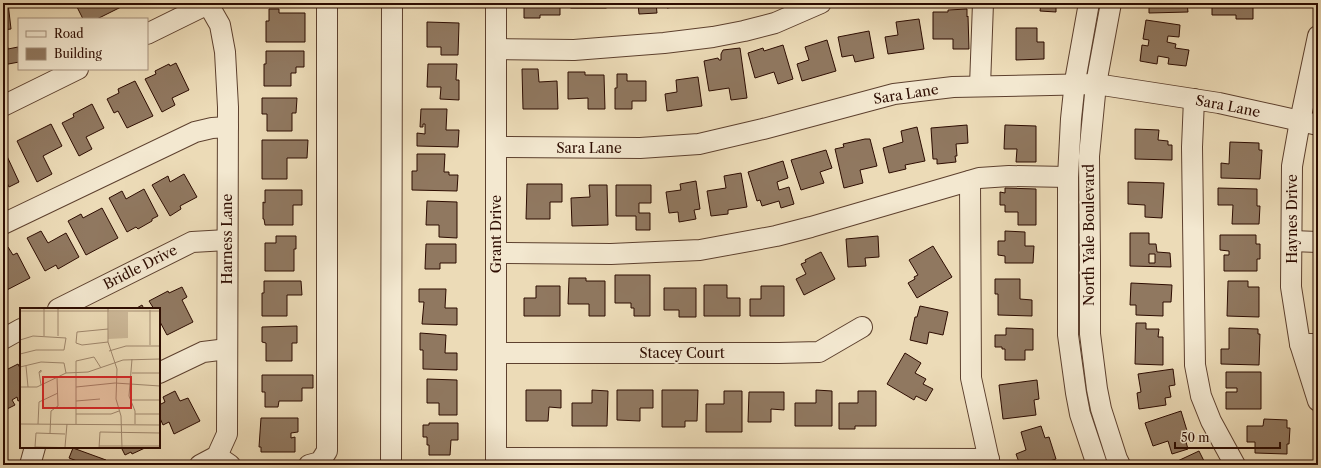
<svg xmlns="http://www.w3.org/2000/svg" width="1321" height="468" font-family="'Libre Caslon Text',serif">
  <style>
    .building { fill: #907860; stroke: #2d0c01; fill-rule: evenodd }
    .lines { fill: none; stroke-linecap: round; stroke-linejoin: round }
    .minor-casing { stroke: #5d402e; stroke-width: 22 }
    .minor { stroke: #f3e8d0; stroke-width: 20 }
    .labels { text-anchor: middle; stroke-width: 4; stroke-linejoin: round; paint-order: stroke }
    .street-label { font-size: 14px; fill: #2d0c01; stroke: #f3e8d0 }
    .inset-road { fill: none; stroke: #a0886e; stroke-width: 1 }
    .view { fill: #d62828; fill-opacity: 0.15; stroke: #d62828; stroke-width: 2 }
    .inset-edge { fill: none; stroke: #2d0c01; stroke-width: 2 }
  </style>
  <rect width="100%" height="100%" fill="#ecdbb7"/>
  <filter id="stains"><feTurbulence type="fractalNoise" baseFrequency=".005" numOctaves="4"/><feColorMatrix values="0 0 0 0 .2 0 0 0 0 .09 0 0 0 0 .02 0 0 0 .5 -.17"/></filter>
  <radialGradient id="worn" r=".72"><stop offset=".6" stop-color="#630" stop-opacity="0"/><stop offset="1" stop-color="#630" stop-opacity=".3"/></radialGradient>
  <g class="building">
    <path d="M3,3H8L11,29L3,30Z"/>
    <path d="M75,3H129L97,19H83Z"/>
    <rect x="424" y="3" width="33" height="3"/>
    <path d="M524,3H560V15H540V18H524Z"/>
    <rect x="571" y="3" width="35" height="5"/>
    <path d="M621,3H656L657,13L639,14L638,3L622,5Z"/>
    <path d="M666,3H696L667,8Z"/>
    <path d="M1041,3H1056V12L1040,11Z"/>
    <path d="M1149,3H1164V5H1168V3H1187L1188,12L1149,13Z"/>
    <path d="M1212,3H1253V19H1236V15H1212Z"/>
    <path d="M269,9H279V13H305V42H266V21H269Z"/>
    <path d="M967,9V17L968,16L969,49H953V39H933V12H948V10Z"/>
    <path d="M919,19L924,49L888,54L885,37L898,35L896,22Z"/>
    <path d="M1146,20L1180,25L1179,37L1168,36L1167,42L1176,44L1175,48L1189,50L1186,66L1168,64L1169,58L1158,56L1157,64L1140,61L1142,45L1148,46L1149,40L1143,39Z"/>
    <path d="M427,22L459,23L458,55H441V47H427Z"/>
    <path d="M1016,28H1037V42H1044V59L1016,60Z"/>
    <path d="M869,31L874,58L855,62L853,55L842,57L838,37Z"/>
    <path d="M3,39H6L8,49L18,47L19,62L3,65Z"/>
    <path d="M827,40L836,71L802,81L797,64L809,60L805,47Z"/>
    <path d="M783,45L793,79L778,84L774,72L755,78L748,53L763,48L764,51Z"/>
    <path d="M740,48L747,98L731,100L729,88L709,91L704,61L718,58L719,60H721V54L723,50Z"/>
    <path d="M266,51H304V67H296V73H291V86H264V64H266Z"/>
    <path d="M176,63L189,90L172,98L175,105L162,112L145,79L156,74L155,71L169,64L170,66Z"/>
    <path d="M428,64H457L456,80H459V100L440,99L441,87H427Z"/>
    <path d="M522,69H538L539,82L557,81L558,109H523Z"/>
    <path d="M568,72H585V75H604L605,109H588V98L568,99Z"/>
    <path d="M617,74H627V81H646V101H632V109H615V88H617Z"/>
    <path d="M698,77L702,106L667,111L665,94L677,92L676,80Z"/>
    <path d="M135,81L153,116L127,128L118,111L114,113L107,99L119,93L118,89Z"/>
    <path d="M262,98H297L296,113H292V131H267V114H262Z"/>
    <path d="M92,104L104,128L86,137L92,149L79,156L62,123L74,117L73,114Z"/>
    <path d="M421,109H447L446,130H459L458,147L417,146V133L425,134V124H423V127H420Z"/>
    <path d="M51,124L62,146L43,156L52,174L37,182L17,141Z"/>
    <path d="M967,125L968,143L956,144L957,156H955L956,162L937,164V159H933L931,128Z"/>
    <path d="M1005,125L1036,126V162H1016L1017,149H1004Z"/>
    <path d="M917,127L925,161L905,165L906,169L889,173L883,148L903,142L901,131Z"/>
    <path d="M1135,129L1159,130L1158,140L1168,141V145H1172V160L1135,159Z"/>
    <path d="M865,139H870L877,166L860,170L863,183L844,188L835,149L844,147L843,144Z"/>
    <path d="M262,140H308L307,158H287V179H262Z"/>
    <path d="M1230,142L1259,143V150H1262L1260,179L1221,178V163L1229,164Z"/>
    <path d="M826,150L832,168L820,172L824,183L801,190L791,160Z"/>
    <path d="M6,154L19,182L9,187L6,181L3,182V155Z"/>
    <path d="M417,154H445L444,172H449V175H458L457,191L412,190V171H417Z"/>
    <path d="M783,161L788,178L777,182L779,190L789,187L794,204L781,208L779,201L762,206L760,200L757,201L748,172Z"/>
    <path d="M741,173L747,207L728,210V214L711,216L707,191L726,188L724,176Z"/>
    <path d="M184,174L197,197L180,206L181,209L170,216L152,185L168,176L170,182Z"/>
    <path d="M696,181L700,209L694,210L696,219L679,222L678,212L669,213L666,192L681,190L680,184Z"/>
    <path d="M1128,182L1164,183L1162,218L1145,217V205L1128,204Z"/>
    <path d="M527,184H562V202H550V219H526Z"/>
    <path d="M589,185H607L608,225L572,226L571,198L590,197Z"/>
    <path d="M616,185H651V203H639V213H650V230H636V216H616Z"/>
    <path d="M1005,188L1036,189V225H1018V212H1005V205H1000V192L1005,193Z"/>
    <path d="M1218,188L1257,189V206H1260L1259,224H1232L1233,205H1218Z"/>
    <path d="M144,189L158,216L152,219V221L138,229L136,227L127,232L109,198L122,191L126,199Z"/>
    <path d="M265,190H302V205H293V225H265L264,219H263V202L265,203Z"/>
    <path d="M427,201L457,202V238L439,237V225H426Z"/>
    <path d="M102,208L118,238L86,255L68,221L81,214L83,218Z"/>
    <path d="M41,231L48,243L66,233L79,257L58,269L56,265L45,271L27,238Z"/>
    <path d="M1005,231L1025,232V246H1034L1033,263H1005V256L998,255V241H1005Z"/>
    <path d="M1130,233H1149V244H1156L1157,252L1170,253L1171,267L1130,266ZM1149,254H1155V263H1149Z"/>
    <path d="M1220,235H1256V244H1260V259H1257V271H1224V255H1229V251L1220,250Z"/>
    <path d="M276,236H296V249H294V271H265V243H276Z"/>
    <path d="M878,236L879,257L865,258L866,266L848,267L846,239Z"/>
    <path d="M426,244H456V263H440V269H425Z"/>
    <path d="M933,246L952,277L917,298L908,283L915,279L914,277L918,275L909,260Z"/>
    <path d="M8,247L13,255L17,253L30,278L3,292V250Z"/>
    <path d="M821,252L835,279L804,295L796,279L806,274L801,264L806,262L805,260Z"/>
    <path d="M615,275H650V316H634V308H631V303H615Z"/>
    <path d="M569,278H586V281H605V316H589V304H568Z"/>
    <path d="M995,279H1020V299L1032,300V316L998,315V294H995Z"/>
    <path d="M264,281H301L302,295H287V316H262V293H264Z"/>
    <path d="M1228,281H1248V287H1259V317L1227,316Z"/>
    <path d="M1131,283L1172,285L1171,302H1163V316L1136,315V305H1130Z"/>
    <path d="M704,285H727V298H740V316H704Z"/>
    <path d="M536,286H560V316H524V298H536Z"/>
    <path d="M761,286H784V316H750V299H761Z"/>
    <path d="M182,287L187,297L182,300L193,322L167,335L159,320V309H154L149,301L168,291L169,293Z"/>
    <path d="M664,288H696V317H679V310H664Z"/>
    <path d="M419,289H446L445,308H457V325L422,324L424,302H419Z"/>
    <path d="M142,305L144,309H135Z"/>
    <path d="M920,306L948,312L943,335L929,332L927,344L910,340L915,317H917Z"/>
    <path d="M1136,323H1146V329H1159L1158,337H1163V365L1135,364Z"/>
    <path d="M297,326V343H292V361H266V343L262,342V327Z"/>
    <path d="M1006,328L1033,329V350H1025V360H1005V349H1002V347H995V335H1006Z"/>
    <path d="M1229,328L1258,329V334H1260L1259,365L1221,364V349H1229Z"/>
    <path d="M420,333L446,335L445,353H457V370L423,369V350H420Z"/>
    <path d="M905,353L921,363L915,373L926,379L923,384L933,389L926,401L916,396L914,400L887,384Z"/>
    <path d="M18,364L21,370V400L18,401L17,397L12,400L15,405L5,410L3,406V376L7,374L6,370Z"/>
    <path d="M1173,369L1175,385L1169,386L1171,397L1165,398L1166,405L1139,409L1137,393L1141,392L1138,374Z"/>
    <path d="M1226,372H1261V409H1226V392H1237V388H1226Z"/>
    <path d="M262,375H313V388H302V401H279L278,407H265V392H262Z"/>
    <path d="M427,379L457,380V415H439V403H427Z"/>
    <path d="M1037,380L1039,399L1034,400L1036,415L1003,419L999,385Z"/>
    <path d="M526,390H561V408L549,407L548,421H526Z"/>
    <path d="M592,390L608,391L607,426H572V403H592Z"/>
    <path d="M617,390H653V408H640V421L617,420Z"/>
    <path d="M662,390H698L697,421H685V427H662Z"/>
    <path d="M816,390L832,391V426H795V403H816Z"/>
    <path d="M175,391L180,401L188,398L200,421L174,434L169,422L163,425L159,416V405L165,402L163,397Z"/>
    <path d="M724,391H742V432H706V404H724Z"/>
    <path d="M858,391H876V426H855V429H839V403H858Z"/>
    <path d="M749,392H784V410L771,409V422H748Z"/>
    <path d="M1181,411L1188,434L1184,435L1188,449L1172,454L1168,441L1153,446L1145,423Z"/>
    <path d="M261,418H298V432L291,433V438L295,437V452H261V447H259Z"/>
    <path d="M1264,419L1287,420V428H1290L1289,444H1287V454L1255,453V442H1247V426H1263Z"/>
    <path d="M429,423H458V440H451L450,455H429V445H427V437H423V425H429Z"/>
    <path d="M1041,426L1045,438L1049,437L1056,459L1037,465H1020L1016,454L1026,450L1021,432Z"/>
    <path d="M121,447H147L132,454L131,452L125,455Z"/>
    <path d="M73,448L106,460L104,465H76L77,461L69,458Z"/>
    <path d="M1199,451L1204,461L1199,463L1200,465H1169Z"/>
    <rect x="1285" y="463" width="26" height="2"/>
  </g>
  <g class="lines">
    <g class="minor-casing">
      <g id="minor">
        <path d="M1089,3L1075,81L1071,119L1068,177V335L1076,393L1080,414L1097,465"/>
        <path d="M1111,3L1096,84L1089,156L1090,260V334L1097,389L1101,409L1117,459L1120,465"/>
        <path d="M147,34L210,3"/>
        <path d="M1318,36L1300,121L1292,166L1291,287L1300,344L1318,401"/>
        <path d="M496,49L574,50L664,43L713,37L744,31L775,23L821,3"/>
        <path d="M980,86L983,3"/>
        <path d="M1194,99L1192,147L1195,365L1201,396L1211,421L1235,465"/>
        <path d="M3,106L78,69"/>
        <path d="M497,147L640,148L699,144L763,129L894,94L953,87L1096,84L1219,103L1318,125"/>
        <path d="M970,181L971,378L990,465"/>
        <path d="M3,224L195,132L212,128L228,127"/>
        <path d="M1292,241L1318,242"/>
        <path d="M496,253L611,254L700,250L776,236L811,227L979,178L1009,176L1068,177"/>
        <path d="M58,309L192,242L227,240"/>
        <path d="M3,339L21,329"/>
        <path d="M1300,344H1318"/>
        <path d="M496,353H779L819,352L862,327"/>
        <path d="M159,373L203,352L227,349"/>
        <path d="M217,456L230,465"/>
        <path d="M496,458L989,459"/>
        <path d="M30,465L35,447"/>
        <path d="M200,465L217,456L227,434L228,107L225,52L220,25L208,4"/>
        <path d="M309,465L320,462L327,451V3"/>
        <path d="M391,465L392,3"/>
        <path d="M496,465V3"/>
      </g>
    </g>
    <use href="#minor" class="minor"/>
  </g>
  <g class="labels">
    <g class="street-label">
      <text transform="translate(906 94) rotate(-9)" y="5">Sara Lane</text>
      <text transform="translate(1228 106) rotate(11)" y="5">Sara Lane</text>
      <text x="589" y="153">Sara Lane</text>
      <text transform="translate(1292 219) rotate(-90)" y="5">Haynes Drive</text>
      <text transform="translate(496 234) rotate(-90)" y="5">Grant Drive</text>
      <text transform="translate(1089 235) rotate(-90)" y="5">North Yale Boulevard</text>
      <text transform="translate(227 239) rotate(-90)" y="5">Harness Lane</text>
      <text transform="translate(140 267) rotate(-27)" y="5">Bridle Drive</text>
      <text x="682" y="358">Stacey Court</text>
    </g>
  </g>
  <g transform="translate(20 308)">
    <rect width="140" height="140" fill="#ecdbb7"/>
    <path d="M89,4H108V30L88,31Z" fill="#ccb898"/>
    <path class="inset-road" d="M24,0V28M88,0V34L97,61L96,91L101,108L102,140M130,2V37M0,3H140M88,21L57,24L56,35L62,37L88,34M38,28V0M0,32L13,28L46,30L44,42H16L0,46M89,43L106,38H140M112,51L109,88L115,103V116M6,58L8,79M0,59L21,54L44,55L46,65M19,64L21,62V64H19L21,77M112,65H140M0,79H17L46,65L68,64L103,52L140,51M56,79L95,75L140,78M110,92H140M56,93L80,91M56,106H91L99,103M115,106H140M0,116L140,117M18,116L19,94L38,85M56,116V53L74,49L81,60M30,125L31,103L38,98L37,69M79,138H140M15,139L65,140M15,139L16,125L45,126M45,139L47,116M79,140L80,124L140,125"/>
    <path class="view" d="M23,69H111V100H23Z"/>
    <rect width="140" height="140" class="inset-edge"/>
  </g>
  <rect width="1321" height="468" fill="none" stroke="#ecdbb7" stroke-width="16"/>
  <rect x="4" y="4" width="1313" height="460" fill="none" stroke="#2d0c01" stroke-width="2"/>
  <rect x="8" y="8" width="1305" height="452" fill="none" stroke="#2d0c01"/>
  <rect x="18" y="18" width="130" height="52" fill="#f3e8d0" stroke="#a4907d"/>
  <rect x="26" y="31" width="20" height="6" fill="#f3e8d0" stroke="#a4907d"/>
  <text x="54" y="38" font-size="12" fill="#2d0c01">Road</text>
  <rect x="26" y="48" width="20" height="12" fill="#907860" stroke="#a4907d"/>
  <text x="54" y="58" font-size="12" fill="#2d0c01">Building</text>
  <path d="M1175 442v6h105v-6" fill="none" stroke="#2d0c01" stroke-width="2"/>
  <text x="1181" y="442" font-size="12" fill="#2d0c01" stroke="#f3e8d0" stroke-width="3" paint-order="stroke">50 m</text>
  <rect width="100%" height="100%" filter="url(#stains)"/>
  <rect width="100%" height="100%" fill="url(#worn)"/>
</svg>
